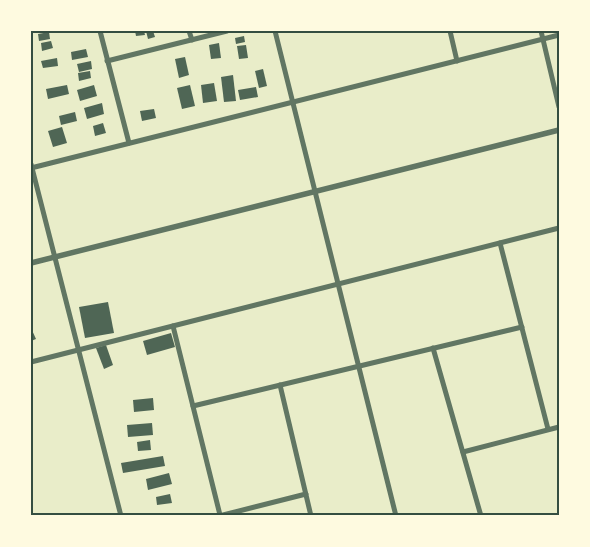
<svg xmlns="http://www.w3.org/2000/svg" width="590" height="547" font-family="'Noto Sans',sans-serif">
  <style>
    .building { fill: #4f6655 }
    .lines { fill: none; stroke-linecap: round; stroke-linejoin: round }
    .minor { stroke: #617663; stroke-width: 5 }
    .tertiary { stroke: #617663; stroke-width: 5.5 }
    .neatline { fill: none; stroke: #344e41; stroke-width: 2 }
  </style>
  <rect width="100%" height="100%" fill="#e9edc9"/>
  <g class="building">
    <path d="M135,31H144L145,35L136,36Z"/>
    <path d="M146,31H153L155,37L148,39Z"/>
    <path d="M49,32L50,39L39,41L38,34Z"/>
    <path d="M244,36L245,42L236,44L235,38Z"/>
    <path d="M51,41L53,48L42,51L41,43Z"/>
    <path d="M219,43L221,58L211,59L209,45Z"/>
    <path d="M246,45L248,58L239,59L237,46Z"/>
    <path d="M86,49L88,57L72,60L71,52Z"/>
    <path d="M185,57L189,75L179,78L175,59Z"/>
    <path d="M57,58L58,66L43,68L41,61Z"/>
    <path d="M91,61L92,69L79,72L77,64Z"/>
    <path d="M263,69L267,86L259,88L255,71Z"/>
    <path d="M90,71L91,78L79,81L78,73Z"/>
    <path d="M233,75L236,101L224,102L221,77Z"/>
    <path d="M214,83L217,101L203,103L201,85Z"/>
    <path d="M67,85L69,94L48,99L46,89Z"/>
    <path d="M94,85L97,96L80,101L77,90Z"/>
    <path d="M190,85L195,106L182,109L177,88Z"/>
    <path d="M256,87L258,97L240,100L238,90Z"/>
    <path d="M102,103L104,114L87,119L84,108Z"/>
    <path d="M154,109L156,118L142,121L140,111Z"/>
    <path d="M75,112L77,121L61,125L59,116Z"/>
    <path d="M103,123L106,133L95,136L93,126Z"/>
    <path d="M62,127L67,143L53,147L48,131Z"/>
    <path d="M108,302L114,333L85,338L79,307Z"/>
    <path d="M31,328L36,339L31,341Z"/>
    <path d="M171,333L175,347L147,355L143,341Z"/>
    <path d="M106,345L113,365L104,369L96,348Z"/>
    <path d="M153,398L154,410L134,412L133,400Z"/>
    <path d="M152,423L153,435L128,437L127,425Z"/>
    <path d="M150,440L151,450L138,451L137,442Z"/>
    <path d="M163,456L165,466L123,473L121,463Z"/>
    <path d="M169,473L172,484L148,490L146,479Z"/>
    <path d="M170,494L172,503L157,505L156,497Z"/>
  </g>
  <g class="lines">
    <g class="minor">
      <path d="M100,31L129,143"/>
      <path d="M189,31L192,40"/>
      <path d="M275,31L396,516"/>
      <path d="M450,31L457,61"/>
      <path d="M541,31L559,107"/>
      <path d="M107,61L227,31"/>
      <path d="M31,164L121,516"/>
      <path d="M31,168L559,35"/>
      <path d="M500,243L548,429"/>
      <path d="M173,326L220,515"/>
      <path d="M433,348L481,516"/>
      <path d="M31,362L559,228"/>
      <path d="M280,385L311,516"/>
      <path d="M193,406L522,327"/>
      <path d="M463,452L559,427"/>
      <path d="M219,516L306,494"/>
    </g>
    <path class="tertiary" d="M31,263L559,130"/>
  </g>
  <rect width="590" height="547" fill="none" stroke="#fefae0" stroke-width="65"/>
  <rect x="32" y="32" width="526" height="482" class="neatline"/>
</svg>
